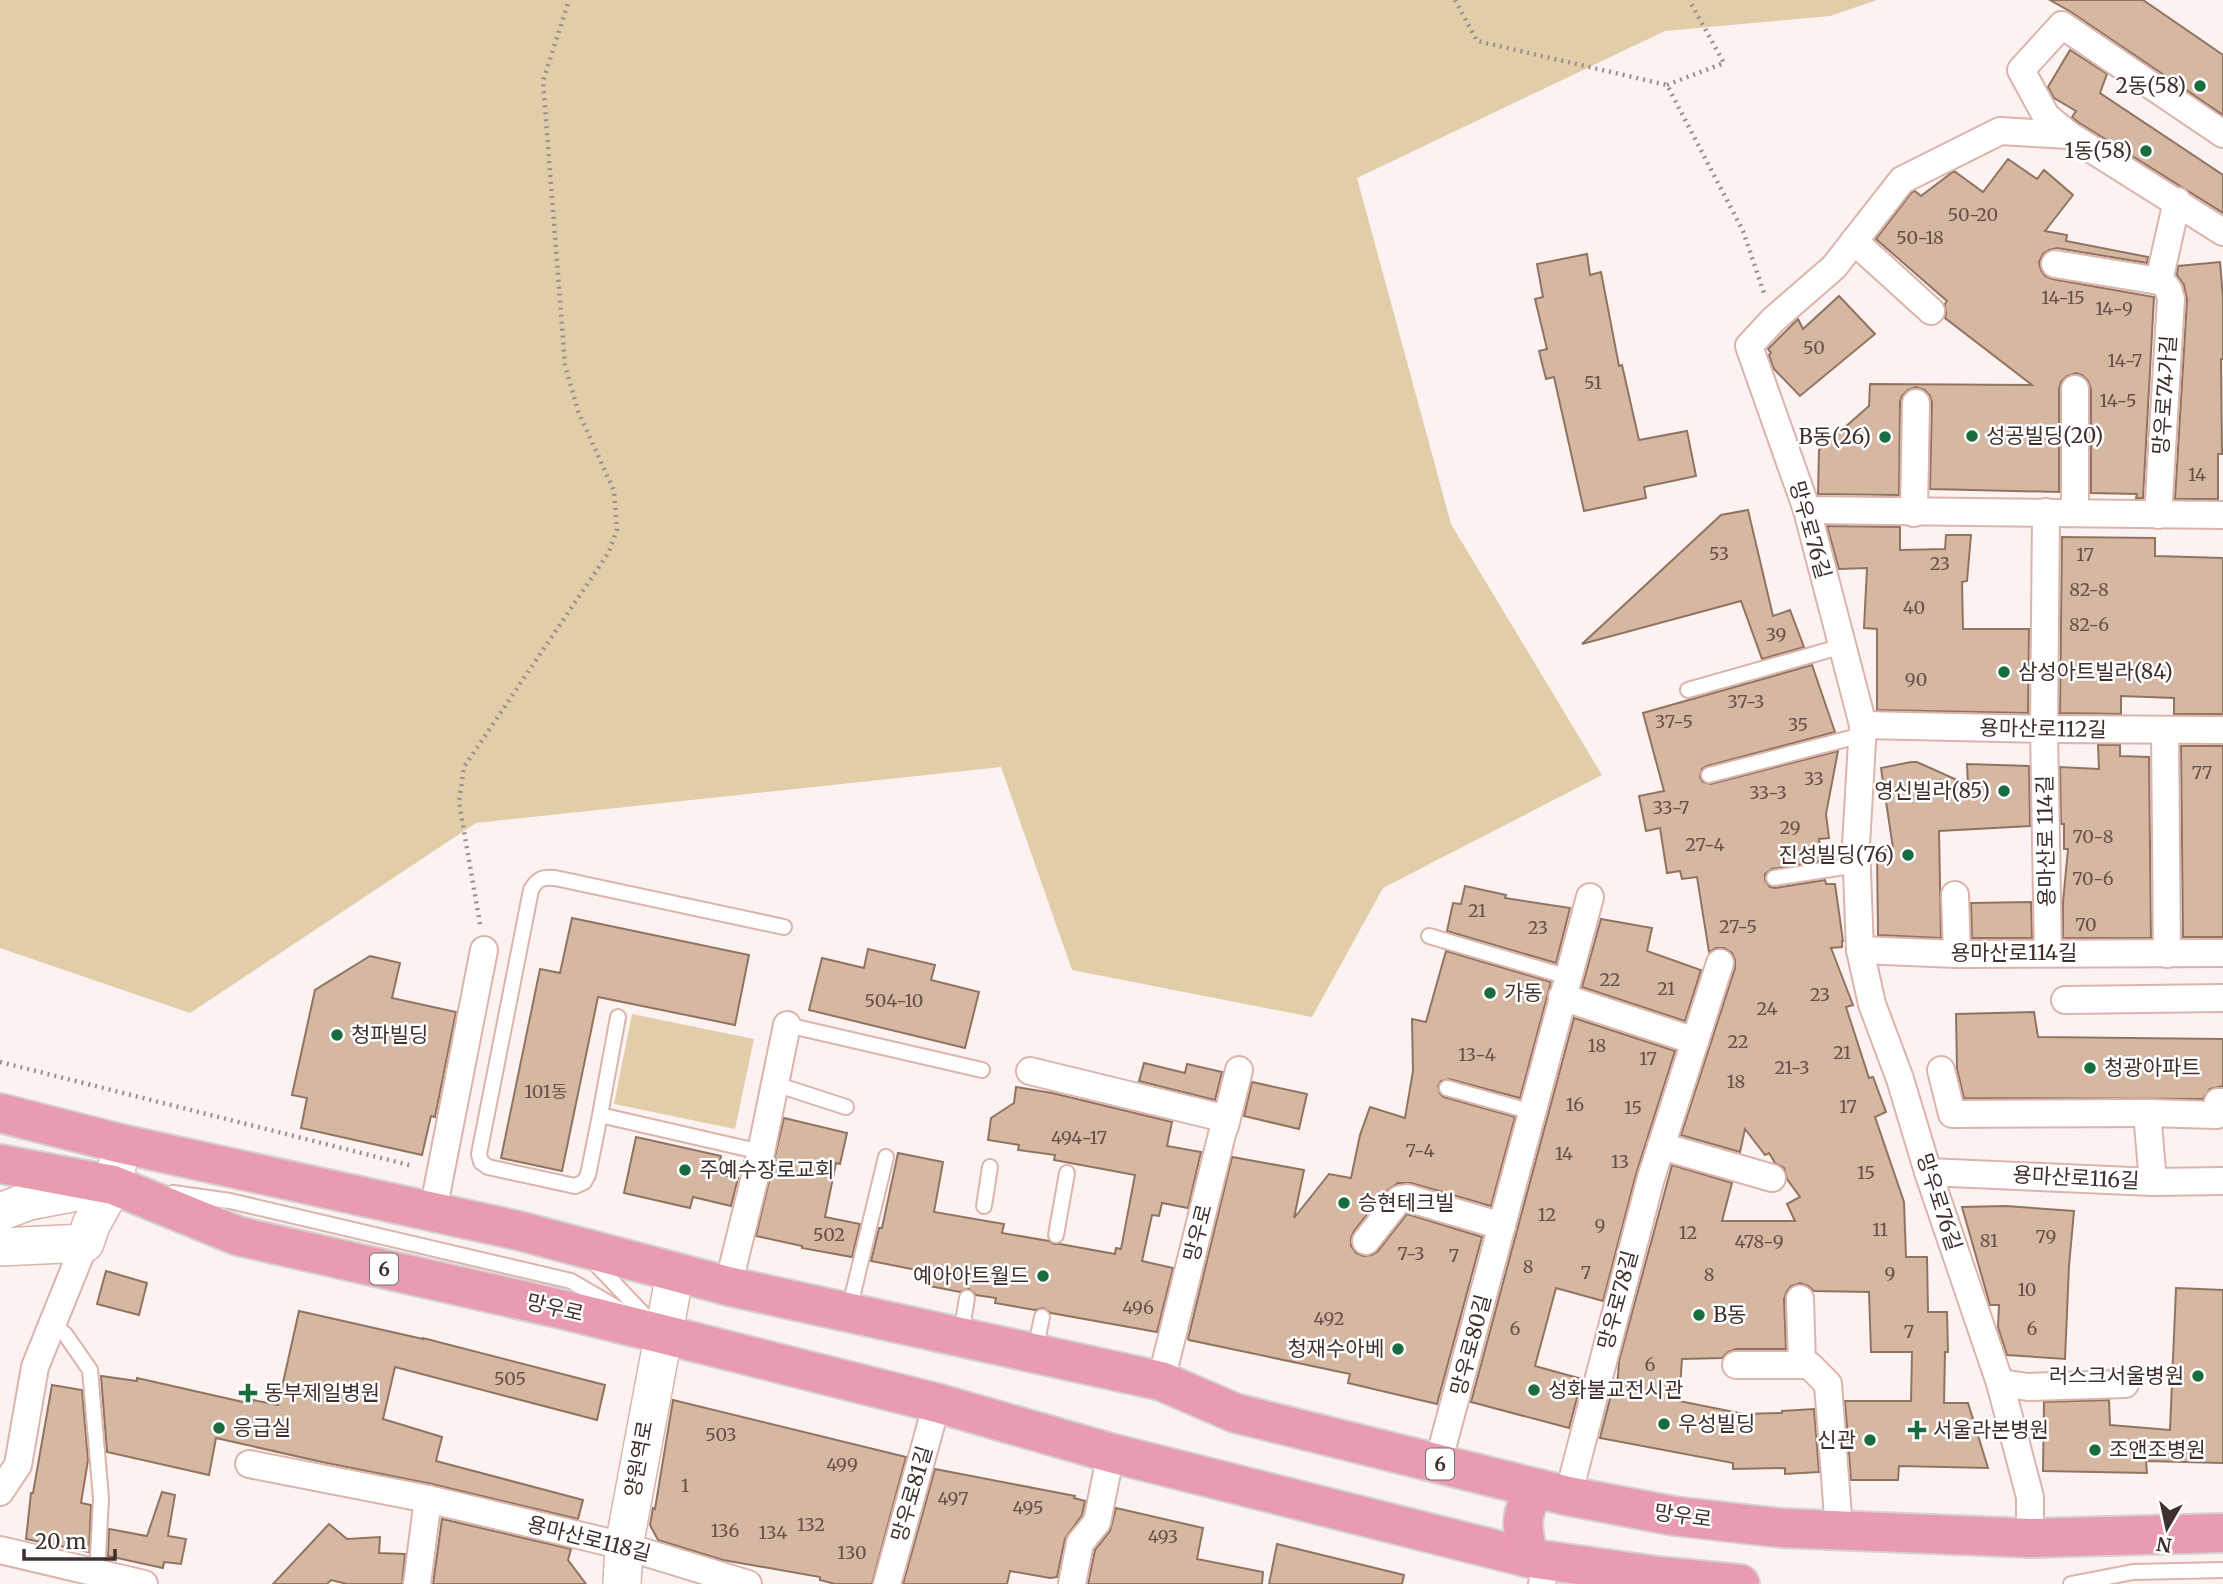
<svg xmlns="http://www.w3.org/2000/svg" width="2223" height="1584" font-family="Merriweather,'Noto Sans KR',serif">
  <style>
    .green { fill: #e2cda9 }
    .building { fill: #d6b7a2; stroke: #917460; stroke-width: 2 }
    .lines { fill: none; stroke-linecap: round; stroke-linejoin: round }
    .lane-casing { stroke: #dbb4ac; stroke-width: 18 }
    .street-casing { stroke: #dbb4ac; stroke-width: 30 }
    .secondary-casing { stroke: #dbb4ac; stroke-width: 40 }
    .primary-casing { stroke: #d5d1d1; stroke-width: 42 }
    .path { stroke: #9b8f8d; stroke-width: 4.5; stroke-dasharray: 2 5; stroke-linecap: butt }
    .lane { stroke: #fff; stroke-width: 14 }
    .street { stroke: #fff; stroke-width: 26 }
    .secondary { stroke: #fff; stroke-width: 37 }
    .primary { stroke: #e99baf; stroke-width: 38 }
    .poi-dot { fill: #186d3f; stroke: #fff; stroke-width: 2.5 }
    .labels { text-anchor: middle; stroke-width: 5; stroke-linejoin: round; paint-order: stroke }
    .number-label { font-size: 18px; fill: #65524a }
    .shield { fill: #fff; stroke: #796e6c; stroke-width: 2 }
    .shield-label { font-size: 19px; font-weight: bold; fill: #3f302d }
    .poi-label { font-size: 21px; fill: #3f302d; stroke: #fff; text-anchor: start }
    .street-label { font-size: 21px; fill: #3f302d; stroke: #fff }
  </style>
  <rect width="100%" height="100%" fill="#fbf2f1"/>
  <g class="green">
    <path d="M0,0H1877L1830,16L1665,31L1357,178L1451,524L1602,775L1383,888L1312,1017L1072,970L1001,767L476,823L190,1013L0,948Z"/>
    <path d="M632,1014L754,1039L735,1129L614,1104Z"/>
  </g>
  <g class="building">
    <path d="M2050,0H2143L2223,55V115L2071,12Z"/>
    <path d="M2070,50L2107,74L2100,93L2223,175V213L2078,122L2072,117L2076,111L2054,98L2048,87Z"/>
    <path d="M2008,159L2037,179L2044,170L2073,195L2045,231L2067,235L2066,241L2148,257L2147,263L2057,248L2049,250L2043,254L2039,262L2041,270L2045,276L2052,279L2154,297L2143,498H2136L2137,494L2091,493V389L2088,381L2082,375L2076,373L2067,376L2061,382L2059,389V492L1930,489L1932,403L1930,396L1925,390L1916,387L1908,390L1902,396L1900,402L1899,495L1818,494L1819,450L1869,406L1870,384L2032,385L1945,318L1946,314L1945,304L1947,301L1876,239L1912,192L1915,191L1921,196L1954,171L1983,192Z"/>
    <path d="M1587,254L1590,275L1601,272L1619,366L1622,365L1639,440L1687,431L1696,476L1644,487L1646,498L1584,511L1554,377L1546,379L1539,351L1547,349L1535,299L1543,297L1537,264Z"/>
    <path d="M2220,262L2223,298V359H2221L2222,454H2218V499H2175L2187,300L2184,285L2177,275L2178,266Z"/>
    <path d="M1839,296L1875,334L1800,396L1774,369L1769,355L1771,353L1768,349L1798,319L1803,329Z"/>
    <path d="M1748,510L1773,616L1790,610L1804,647L1762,659L1741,601L1582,644L1721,515Z"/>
    <path d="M1827,526L1900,527V550L1945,549L1946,535H1971L1967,581L1962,582L1963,629H2029L2028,713L1877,710V629L1864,628L1867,568L1839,569Z"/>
    <path d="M2062,537L2155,538V556L2223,558V714H2174V698L2121,696V714L2060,713Z"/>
    <path d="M1812,665L1835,732L1707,766L1702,769L1700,777L1703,782L1711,784L1838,751L1826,814L1829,838L1819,839L1822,861L1772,869L1765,874V880L1770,887L1775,888L1825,880L1826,884H1835L1843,941H1842V947L1831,948L1853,1005L1846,1007L1869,1078L1873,1077L1886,1112L1875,1117L1904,1202L1906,1257H1927L1928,1312H1947L1948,1352H1945L1944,1403H1968L1988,1468L1899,1466L1898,1480H1851L1845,1401H1911L1912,1352H1871L1869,1292L1814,1291L1808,1286L1800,1283L1791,1286L1787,1291L1784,1299L1786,1349H1736L1728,1352L1722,1358L1682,1359L1679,1401L1744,1414L1782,1413V1411L1814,1409L1819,1472L1785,1474V1468L1733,1469V1463L1600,1438L1613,1387L1617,1388L1619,1361L1672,1165L1732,1183L1722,1221H1795L1787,1204L1800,1197L1787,1179L1784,1168L1775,1163L1769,1153L1765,1155L1745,1129L1740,1152L1681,1135L1735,968V960L1732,953L1724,948H1716L1709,952L1697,877L1682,879L1680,871L1667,873L1660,828L1646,831L1639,796L1664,791L1643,713Z"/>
    <path d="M2098,745H2120V756L2149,757L2151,938H2063V902L2068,849H2064V824H2061L2060,767L2099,769Z"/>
    <path d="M2181,746H2223V937H2183Z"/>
    <path d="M1911,762H1917L1968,785L1967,764L2029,766L2030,826L1939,831L1941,938L1878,935L1877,851L1893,848L1881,768Z"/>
    <path d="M1465,886L1506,895L1505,898L1570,908L1556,963L1447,931L1453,903L1461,904Z"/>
    <path d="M2031,902L2032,938H1972L1971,903Z"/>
    <path d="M572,918L749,955L735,1025L598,997L562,1171L501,1158L540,969L560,973Z"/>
    <path d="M1601,919L1652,928L1647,951L1701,970L1685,1021L1582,987Z"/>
    <path d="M868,949L935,965L931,980L979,992L965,1048L809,1010L822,958L864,968Z"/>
    <path d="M1446,951L1551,982L1520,1098L1449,1079L1441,1081L1438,1086L1440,1094L1444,1097L1515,1117L1491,1206L1411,1183H1398L1384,1193L1354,1231L1351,1238V1246L1356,1253L1363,1256L1372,1255L1378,1251L1407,1214L1482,1237L1437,1404L1348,1383L1350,1374L1189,1340L1188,1339L1232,1157L1304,1170L1294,1218L1329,1174L1351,1178L1360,1135L1370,1107L1405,1118L1413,1071L1412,1019L1426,1022Z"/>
    <path d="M370,956L400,963L392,998L456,1012L435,1117L431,1116L422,1155L301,1128L307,1098L292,1095L315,990Z"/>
    <path d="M2034,1012L2038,1037L2223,1039V1086L2210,1089L2203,1099L1964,1098L1957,1069L1956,1014Z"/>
    <path d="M1574,1018L1675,1051L1636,1174L1603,1301L1556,1288L1535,1366L1582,1379L1569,1428L1471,1402Z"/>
    <path d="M1144,1063L1185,1073L1187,1064L1222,1072L1215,1100L1139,1081Z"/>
    <path d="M1252,1082L1307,1094L1299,1129L1244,1116Z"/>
    <path d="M1016,1087L1052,1093L1172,1122L1167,1146L1201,1152L1188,1208L1162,1203L1159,1216L1152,1215L1142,1261L1173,1268L1157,1332L1051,1313L1043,1308L1035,1310L995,1303L996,1298L976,1295L969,1289L960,1292L929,1286L932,1273L871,1261L879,1228H882L898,1153L943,1162L934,1212L1004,1224L1002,1233L1049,1241L1054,1244H1060L1115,1254L1116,1248L1121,1249L1135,1175L1054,1160L1055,1155L1018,1150L1019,1145L988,1140L991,1118L1014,1103Z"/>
    <path d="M784,1118L847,1133L840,1164L836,1163L825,1217L860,1224L852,1257L802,1248V1246L756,1236Z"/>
    <path d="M636,1137L721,1156L717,1174L738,1178L731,1206L693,1197L690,1208L624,1193Z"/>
    <path d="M2006,1206L2074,1211L2069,1266L2065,1359L2007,1355L1998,1327L1999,1305H1990L1962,1207Z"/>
    <path d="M106,1271L147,1283L139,1315L97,1304Z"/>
    <path d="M2176,1288L2223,1290V1463L2146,1461L2147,1473L2043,1471L2044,1402L2109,1400L2110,1425L2170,1430Z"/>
    <path d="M299,1311L423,1339V1338L605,1385L597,1420L395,1367L383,1419L442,1437L436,1461L583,1500L578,1519L432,1484L322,1462L216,1438L209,1475L107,1452L101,1376L137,1381V1378L252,1404L253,1400L278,1405Z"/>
    <path d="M52,1385L82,1390L88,1460L81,1503L91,1505L89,1552L26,1539L31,1493H33Z"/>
    <path d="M673,1400L906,1457L872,1584H835L820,1580V1577L723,1560L658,1540L650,1525L653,1508L655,1509Z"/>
    <path d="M935,1469L1075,1496L1074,1498L1085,1501L1082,1515L1065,1539L1057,1577L1050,1578L1010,1571L1007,1584H903Z"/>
    <path d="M162,1492L175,1495L168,1536L186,1539L181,1564L164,1562L163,1568L108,1556L109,1529L147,1536Z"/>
    <path d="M1116,1508L1203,1528L1197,1559L1263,1572L1262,1584H1088L1095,1550L1110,1531Z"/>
    <path d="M442,1519L571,1549L568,1560L586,1584H433Z"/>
    <path d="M329,1524L347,1539L380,1537L379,1553L405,1554L402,1584H347L331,1580L327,1584H273Z"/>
    <path d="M1277,1544L1404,1575L1402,1584H1269Z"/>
  </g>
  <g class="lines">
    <g class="lane-casing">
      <g id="lane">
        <path d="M1688,690L1843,646"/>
        <path d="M1709,775L1862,735"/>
        <path d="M1774,878L1857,865"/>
        <path d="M1429,936L1568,977"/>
        <path d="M787,1025L982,1070"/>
        <path d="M775,1084L846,1107"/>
        <path d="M1447,1088L1532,1112"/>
        <path d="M600,1115L618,1017"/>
        <path d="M761,1152L600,1115L588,1175L584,1182L575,1186L488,1167L481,1162L479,1154L531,890C537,879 542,877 555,878L784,927"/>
        <path d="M173,1193L230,1201L571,1281L619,1309"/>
        <path d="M984,1206L990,1167"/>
        <path d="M1056,1235L1067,1173"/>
        <path d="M593,1261L649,1320"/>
        <path d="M849,1310L886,1157"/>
        <path d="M52,1324L65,1334L90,1370L101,1498L98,1556L94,1572"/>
        <path d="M961,1334L967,1298"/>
        <path d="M1035,1351L1042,1317"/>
        <path d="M2071,1584L2133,1572L2223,1570"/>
      </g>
    </g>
    <g class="street-casing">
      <g id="street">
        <path d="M2069,135L2046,116L2021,70L2062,25L2223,134"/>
        <path d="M1854,241L1931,311"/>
        <path d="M2055,264L2159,281L2177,201"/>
        <path d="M2075,389V512"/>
        <path d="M1807,510L2223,515"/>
        <path d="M2046,512L2044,729L2048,953"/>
        <path d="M1914,513L1916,403"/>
        <path d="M2158,515L2171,299C2169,290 2168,286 2159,281"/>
        <path d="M1863,725L2044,729L2223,730"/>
        <path d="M2165,730L2167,954"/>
        <path d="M1955,895L1957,954"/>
        <path d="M1860,950L1957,954L2223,953"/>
        <path d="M1562,997L1695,1041"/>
        <path d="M2065,1000L2223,998"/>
        <path d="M1941,1070L1952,1114L2147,1113"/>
        <path d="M1030,1071L1219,1117L1225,1122L1161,1381"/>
        <path d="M1225,1126L1239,1070"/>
        <path d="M1661,1146L1772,1178"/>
        <path d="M1928,1172L2153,1182L2223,1181"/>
        <path d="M2153,1182L2147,1113L2217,1115L2218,1102H2223"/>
        <path d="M433,1211L484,950"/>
        <path d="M1366,1241L1396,1203L1400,1199L1407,1198L1502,1226"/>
        <path d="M728,1286L761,1152L787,1025"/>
        <path d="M1800,1299L1802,1365"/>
        <path d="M1736,1365H1809L1828,1384L1839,1530"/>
        <path d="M2000,1383L2028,1387L2125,1384"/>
        <path d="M1438,1463L1590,897"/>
        <path d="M249,1464L428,1499L624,1546L748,1584"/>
        <path d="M0,1492L18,1465L35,1367L85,1243"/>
        <path d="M1568,1496L1651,1178L1720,963"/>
        <path d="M2030,1538V1497L2000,1383L1928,1172L1900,1079L1872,1004L1860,950L1856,845L1863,725L1807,510L1749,346L1773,320L1834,267L1902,180L2000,131L2069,135L2223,232"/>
        <path d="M0,1550L144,1584"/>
        <path d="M417,1584L428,1499"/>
        <path d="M887,1584L937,1403"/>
        <path d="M1072,1584L1080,1543L1097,1522L1111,1453"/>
        <path d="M1542,1584L1546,1559"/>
      </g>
    </g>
    <g class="secondary-casing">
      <g id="secondary">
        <path d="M0,1212L29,1201L108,1186"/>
        <path d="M0,1247L85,1243L91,1225L113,1185L122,1144"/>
        <path d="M622,1584L624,1546L675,1273"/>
      </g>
    </g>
    <g class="primary-casing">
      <g id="primary">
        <path d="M0,1113L122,1144L520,1231L728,1286L1161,1381L1235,1413L1568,1496L1674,1516L1781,1528L2030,1538L2223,1533"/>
        <path d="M0,1164L113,1185L238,1236L565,1310L662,1334L937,1403L1111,1453L1529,1558L1658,1576L1740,1584"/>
        <path d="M1529,1558C1522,1526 1518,1517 1536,1488"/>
      </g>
    </g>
    <g class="path">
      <path d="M1455,0L1477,41L1667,85L1743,231L1764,293"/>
      <path d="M1667,85L1724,63L1689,0"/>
      <path d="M480,924L459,802L464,767L609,552L617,529L614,491L578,411L565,365L543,81L569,0"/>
      <path d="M0,1062L413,1166"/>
    </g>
    <use href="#lane" class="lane"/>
    <use href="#street" class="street"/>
    <use href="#secondary" class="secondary"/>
    <use href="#primary" class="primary"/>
  </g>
  <g class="poi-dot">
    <circle cx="2200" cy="86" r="7"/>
    <circle cx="2146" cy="151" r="7"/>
    <circle cx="1972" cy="436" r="7"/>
    <circle cx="1885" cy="437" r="7"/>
    <circle cx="2004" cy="672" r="7"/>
    <circle cx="2004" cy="791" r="7"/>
    <circle cx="1908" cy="855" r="7"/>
    <circle cx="1490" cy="993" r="7"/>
    <circle cx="337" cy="1035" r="7"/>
    <circle cx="2090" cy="1068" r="7"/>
    <circle cx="685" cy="1170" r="7"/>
    <circle cx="1344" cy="1203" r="7"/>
    <circle cx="1043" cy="1276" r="7"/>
    <circle cx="1699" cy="1315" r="7"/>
    <circle cx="1398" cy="1349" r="7"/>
    <circle cx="2198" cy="1376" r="7"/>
    <circle cx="1534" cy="1390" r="7"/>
    <path d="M244.5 1382.5h7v7h7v7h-7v7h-7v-7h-7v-7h7z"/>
    <circle cx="1664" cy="1424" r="7"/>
    <circle cx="219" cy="1428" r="7"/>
    <path d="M1913.5 1419.5h7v7h7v7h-7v7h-7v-7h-7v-7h7z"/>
    <circle cx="1870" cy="1440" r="7"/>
    <circle cx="2095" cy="1450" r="7"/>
  </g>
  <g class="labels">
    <g class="number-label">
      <text x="1973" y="221">50-20</text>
      <text x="1920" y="244">50-18</text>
      <text x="2063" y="304">14-15</text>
      <text x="2114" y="315">14-9</text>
      <text x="1814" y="354">50</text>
      <text x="2125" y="367">14-7</text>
      <text x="1593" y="389">51</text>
      <text x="2118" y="407">14-5</text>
      <text x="2197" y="481">14</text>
      <text x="1719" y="560">53</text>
      <text x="2085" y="561">17</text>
      <text x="1940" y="570">23</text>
      <text x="2089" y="596">82-8</text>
      <text x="1914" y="614">40</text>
      <text x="2089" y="631">82-6</text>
      <text x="1776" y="641">39</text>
      <text x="1916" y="686">90</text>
      <text x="1746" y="708">37-3</text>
      <text x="1674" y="728">37-5</text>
      <text x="1798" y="731">35</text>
      <text x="2202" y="779">77</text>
      <text x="1814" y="785">33</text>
      <text x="1768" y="799">33-3</text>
      <text x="1671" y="814">33-7</text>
      <text x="1790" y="834">29</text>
      <text x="2093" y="843">70-8</text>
      <text x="1705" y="851">27-4</text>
      <text x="2093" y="885">70-6</text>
      <text x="1477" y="917">21</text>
      <text x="2086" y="931">70</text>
      <text x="1738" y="933">27-5</text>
      <text x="1538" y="934">23</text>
      <text x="1610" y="986">22</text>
      <text x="1666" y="995">21</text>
      <text x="1820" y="1001">23</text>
      <text x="894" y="1007">504-10</text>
      <text x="1767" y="1015">24</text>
      <text x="1738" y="1048">22</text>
      <text x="1597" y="1052">18</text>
      <text x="1842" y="1059">21</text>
      <text x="1477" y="1061">13-4</text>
      <text x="1648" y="1065">17</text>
      <text x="1792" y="1074">21-3</text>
      <text x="1736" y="1088">18</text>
      <text x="546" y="1098">101동</text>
      <text x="1575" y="1111">16</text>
      <text x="1848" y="1113">17</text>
      <text x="1633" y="1114">15</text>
      <text x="1079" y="1144">494-17</text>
      <text x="1420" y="1157">7-4</text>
      <text x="1564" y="1160">14</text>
      <text x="1620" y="1168">13</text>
      <text x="1866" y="1179">15</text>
      <text x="1547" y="1221">12</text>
      <text x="1600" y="1232">9</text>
      <text x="1880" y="1236">11</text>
      <text x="1688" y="1239">12</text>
      <text x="829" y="1241">502</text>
      <text x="2046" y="1243">79</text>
      <text x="1989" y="1247">81</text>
      <text x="1759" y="1248">478-9</text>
      <text x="1411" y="1260">7-3</text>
      <text x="1454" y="1262">7</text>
      <text x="1528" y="1273">8</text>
      <text x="1586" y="1279">7</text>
      <text x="1890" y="1280">9</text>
      <text x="1709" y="1281">8</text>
      <text x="2027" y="1296">10</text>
      <text x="1138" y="1314">496</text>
      <text x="1329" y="1325">492</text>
      <text x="1515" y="1335">6</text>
      <text x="2032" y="1335">6</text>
      <text x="1909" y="1338">7</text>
      <text x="1650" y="1371">6</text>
      <text x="510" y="1385">505</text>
      <text x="721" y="1441">503</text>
      <text x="842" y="1471">499</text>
      <text x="685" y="1492">1</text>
      <text x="953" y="1505">497</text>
      <text x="1028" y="1514">495</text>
      <text x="811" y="1531">132</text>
      <text x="725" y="1537">136</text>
      <text x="773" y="1539">134</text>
      <text x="1163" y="1543">493</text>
      <text x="852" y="1559">130</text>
    </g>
    <g class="shield">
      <rect x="370" y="1253.5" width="28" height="31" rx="5"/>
      <rect x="1426" y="1448.5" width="28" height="31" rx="5"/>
    </g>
    <g class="shield-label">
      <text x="384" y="1276">6</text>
      <text x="1440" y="1471">6</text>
    </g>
    <g class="poi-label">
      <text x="2186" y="93" text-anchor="end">2동(58)</text>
      <text x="2132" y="158" text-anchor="end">1동(58)</text>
      <text x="1986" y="443">성공빌딩(20)</text>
      <text x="1871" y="444" text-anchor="end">B동(26)</text>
      <text x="2018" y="679">삼성아트빌라(84)</text>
      <text x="1990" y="798" text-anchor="end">영신빌라(85)</text>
      <text x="1894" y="862" text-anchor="end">진성빌딩(76)</text>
      <text x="1504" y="1000">가동</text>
      <text x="351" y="1042">청파빌딩</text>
      <text x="2104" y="1075">청광아파트</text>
      <text x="699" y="1177">주예수장로교회</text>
      <text x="1358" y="1210">승현테크빌</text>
      <text x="1029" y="1283" text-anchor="end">예아아트월드</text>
      <text x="1713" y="1322">B동</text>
      <text x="1384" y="1356" text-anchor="end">청재수아베</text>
      <text x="2184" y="1383" text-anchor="end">러스크서울병원</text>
      <text x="1548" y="1397">성화불교전시관</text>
      <text x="264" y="1400">동부제일병원</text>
      <text x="1678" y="1431">우성빌딩</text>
      <text x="233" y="1435">응급실</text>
      <text x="1933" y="1437">서울라본병원</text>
      <text x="1856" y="1447" text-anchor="end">신관</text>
      <text x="2109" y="1457">조앤조병원</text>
    </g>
    <g class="street-label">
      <text transform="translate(2165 395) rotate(-86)" y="7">망우로74가길</text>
      <text transform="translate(1810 530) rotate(74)" y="7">망우로76길</text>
      <text transform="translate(2043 729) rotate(1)" y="7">용마산로112길</text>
      <text transform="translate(2046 841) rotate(-91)" y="7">용마산로 114길</text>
      <text x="2014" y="960">용마산로114길</text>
      <text transform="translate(2076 1178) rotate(3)" y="7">용마산로116길</text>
      <text transform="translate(1939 1202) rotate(72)" y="7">망우로76길</text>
      <text transform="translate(1198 1233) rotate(-76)" y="7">망우로</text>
      <text transform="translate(1618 1300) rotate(-75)" y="7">망우로78길</text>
      <text transform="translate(555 1308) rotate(13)" y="7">망우로</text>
      <text transform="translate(1471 1345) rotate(-75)" y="7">망우로80길</text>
      <text transform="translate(639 1459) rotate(-80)" y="7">양원역로</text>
      <text transform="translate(912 1494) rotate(-74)" y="7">망우로81길</text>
      <text transform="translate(1683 1516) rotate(8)" y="7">망우로</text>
      <text transform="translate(589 1539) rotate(14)" y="7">용마산로118길</text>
    </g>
  </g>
  <g transform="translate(2167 1528) rotate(189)" stroke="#ffffff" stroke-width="5" paint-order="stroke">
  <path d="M0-5L12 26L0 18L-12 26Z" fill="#3f302d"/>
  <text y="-10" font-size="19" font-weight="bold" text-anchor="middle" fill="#3f302d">N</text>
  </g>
  <path d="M24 1549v10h91v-10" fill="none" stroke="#3f302d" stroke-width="3.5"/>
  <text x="35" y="1549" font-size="21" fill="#3f302d" stroke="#ffffff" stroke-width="5" paint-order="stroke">20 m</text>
</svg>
